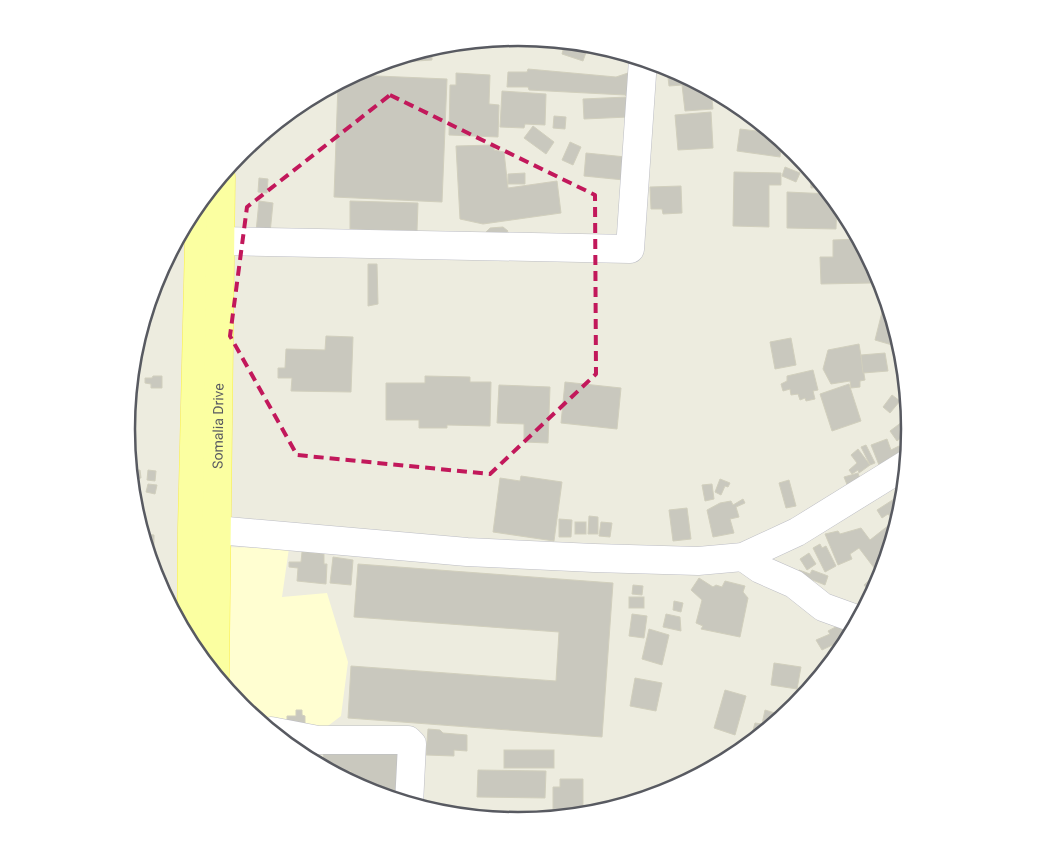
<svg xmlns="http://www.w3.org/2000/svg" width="1037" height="859" font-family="Roboto,sans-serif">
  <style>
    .commercial { fill: #fffed1 }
    .building { fill: #c9c8be; stroke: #d1cfbd }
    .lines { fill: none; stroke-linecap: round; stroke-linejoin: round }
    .minor-casing { stroke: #bcbdc4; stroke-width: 29 }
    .major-casing { stroke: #faed4a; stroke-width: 29 }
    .minor { stroke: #fff; stroke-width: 28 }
    .major { stroke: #fbffa1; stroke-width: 28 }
    .marked { fill: none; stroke: #c2185b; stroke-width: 4; stroke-dasharray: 10 6; stroke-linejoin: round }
    .labels { text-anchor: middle; stroke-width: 4.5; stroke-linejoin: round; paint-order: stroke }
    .street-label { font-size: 14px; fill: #585a61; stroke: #fff }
    .rim { fill: none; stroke: #585a61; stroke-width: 2.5 }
  </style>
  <rect width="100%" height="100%" fill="#edecdf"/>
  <path class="commercial" d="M211,547L289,548L282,597L327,593L348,662L341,716L312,738L313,762L300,755L241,706L206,663Z"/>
  <g class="building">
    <path d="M565,42L589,44L583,61L562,54Z"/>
    <path d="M432,49V60L386,63V62Z"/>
    <path d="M528,69L616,77L628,73L639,74L631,101L625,95L529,90L528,87H507L508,72H527Z"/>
    <path d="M667,69H671L711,90L713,109L685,111L682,85L669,86Z"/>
    <path d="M456,73L490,75L489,104L499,105L498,137L449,135L450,85H456Z"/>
    <path d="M354,75L447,79L442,202L334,197L338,84Z"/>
    <path d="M502,91L546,94L545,125L525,124L524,128L500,127Z"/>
    <path d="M627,97L628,117L584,119L583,99Z"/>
    <path d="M711,112L713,148L678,150L675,115Z"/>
    <path d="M554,116L566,117L565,129L553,128Z"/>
    <path d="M277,123L269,141L260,137Z"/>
    <path d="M533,126L554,142L546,154L524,138Z"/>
    <path d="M740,129L773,133L782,141L780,157L737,151Z"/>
    <path d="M570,142L581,147L573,165L562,160Z"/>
    <path d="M494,145V150L504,152L508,188L557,181L561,213L483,224L460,219L456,146Z"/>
    <path d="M586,153L626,157L624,180L584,176Z"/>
    <path d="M785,167L800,173L796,182L782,176Z"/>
    <path d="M734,172L781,173V185H769V227L733,226Z"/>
    <path d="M810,172H812L824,187L811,188Z"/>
    <path d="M525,173V184H508V174Z"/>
    <path d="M259,178L268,179L267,193L258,192Z"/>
    <path d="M681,186L682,213L663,214L662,209H651L650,187Z"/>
    <path d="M787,192L830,194L837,202L836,229L787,228Z"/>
    <path d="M259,201L273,203L270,233L256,232Z"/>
    <path d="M350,201L418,203L417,231L350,229Z"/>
    <path d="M503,227L508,231L497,245L484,234L490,228Z"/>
    <path d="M859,239L872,262V283L821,284L820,257H833V240Z"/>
    <path d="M368,264H377L378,304L368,306Z"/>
    <path d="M885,300H887L900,344L899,347L875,340Z"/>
    <path d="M326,336L353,337L351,392L291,391L292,378H278V368H285L286,349L325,350Z"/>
    <path d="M791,338L796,365L775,369L770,342Z"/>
    <path d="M859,344L865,380L860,381V387L851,388L850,381L831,384L823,369L828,350Z"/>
    <path d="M885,353L888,371L863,373L861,355Z"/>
    <path d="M813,370L818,390L813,391L815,399L806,401L805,398L800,400L798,394L791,395L790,389L783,391L781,384L787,381V376Z"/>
    <path d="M153,376H162V388H151V384L145,383V378H152Z"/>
    <path d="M425,376L470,377V382H491L490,426L447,425V428H419V420H386V383H425Z"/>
    <path d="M565,382L621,388L617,429L561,423Z"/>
    <path d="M849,384L861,421L832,431L820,394Z"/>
    <path d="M499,385L550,387L548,443L524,442V424L497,423Z"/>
    <path d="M892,395L900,401L890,413L883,407Z"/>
    <path d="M906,419L910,424L909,444L903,436L897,441L890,431Z"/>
    <path d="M887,439L891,450L899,446L903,455L879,465L871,445Z"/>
    <path d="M866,445L875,463L870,465L861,447Z"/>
    <path d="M858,449L870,465L859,473L858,470L852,474L849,470L857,463L851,455Z"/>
    <path d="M130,470H140L141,478L131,479Z"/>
    <path d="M148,470L156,471L155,481L147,480Z"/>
    <path d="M858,473L860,479L848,487L844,477Z"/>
    <path d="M521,476L562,482L554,541L493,532L500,478L520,481Z"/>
    <path d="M720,479L730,483L728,487L725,486L721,495L715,492Z"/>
    <path d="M789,480L796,506L786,508L779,483Z"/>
    <path d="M148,484L157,485L155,494L146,492Z"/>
    <path d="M712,484L714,499L705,501L702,485Z"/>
    <path d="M743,499L745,503L736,507L739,517L730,519L734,533L713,537L707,510L720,503L731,501L733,505Z"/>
    <path d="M894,499L899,504L903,501V506L881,577L859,548L850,554L852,559L838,565L825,534L838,531L840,534L861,528L870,540L894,521L888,514L882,518L877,510Z"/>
    <path d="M687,508L691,539L673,541L669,510Z"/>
    <path d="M589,516L598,517V534H588Z"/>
    <path d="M559,519L572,520L571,537H559Z"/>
    <rect x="575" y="522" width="11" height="12"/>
    <path d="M601,522L612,523L610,537L599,536Z"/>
    <path d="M144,534L154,535V545H146Z"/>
    <path d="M820,544L822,548L826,546L836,566L825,572L813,548Z"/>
    <path d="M302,552L324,554V564H327L326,584L297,581L298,568L289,567V562H301Z"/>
    <path d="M809,553L816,564L807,570L800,559Z"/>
    <path d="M333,557L353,560L351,585L330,583Z"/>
    <path d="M358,564L613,583L602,737L348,718L351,666L556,681L559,632L354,617Z"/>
    <path d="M799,570L810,574L812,570L828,576L825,585L798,574Z"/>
    <path d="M699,578L713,587L716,585L722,587L725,581L745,586L743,592L748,598L740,637L701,629L703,626L696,623L702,600L691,590Z"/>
    <path d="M871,578L876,584L869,591L864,585Z"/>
    <path d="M633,585L643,586L642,595L632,594Z"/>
    <rect x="629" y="597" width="15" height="11"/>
    <path d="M674,601L683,603L681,612L673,610Z"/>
    <path d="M632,614L647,616L644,638L629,636Z"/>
    <path d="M666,614L680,617L681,631L663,627Z"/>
    <path d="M845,622L851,636L822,650L816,640L830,634L828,631Z"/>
    <path d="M649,629L669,635L662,665L642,659Z"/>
    <path d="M774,663L801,667L797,689L771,685Z"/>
    <path d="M635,678L662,683L656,711L630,706Z"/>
    <path d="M725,690L746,696L735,735L714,728Z"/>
    <path d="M296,710H302V715L305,716V723L287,721V716H296Z"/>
    <path d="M765,710L785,716L749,745L755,723L762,724Z"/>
    <path d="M428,729L440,730L443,733L467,735V751L454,750V756L426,755Z"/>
    <path d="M324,741L405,745L402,802L368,792L351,782V771L328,770L323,767Z"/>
    <rect x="504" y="750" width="50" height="18"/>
    <path d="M718,755L729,759L713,768Z"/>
    <path d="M478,770L546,771L545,798L477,797Z"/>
    <path d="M560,779H583V815L553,818V787H560Z"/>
  </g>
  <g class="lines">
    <g class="minor-casing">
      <g id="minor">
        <path d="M220,241L630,249L643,60"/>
        <path d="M194,528L467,552L594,558L698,561L743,557L797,532L907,464"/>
        <path d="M743,557L760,569L794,584L823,607L859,620"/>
        <path d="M271,731L318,740H408L412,744L409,804"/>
      </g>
    </g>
    <g class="major-casing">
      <g id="major">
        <path d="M191,645L192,528L200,203"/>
        <path id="s1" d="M215,675L221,177"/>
      </g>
    </g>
    <use href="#minor" class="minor"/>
    <use href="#major" class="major"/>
  </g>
  <path class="marked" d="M390,95L595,195L596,374L490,474L297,455L230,336L247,207Z"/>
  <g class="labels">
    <g class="street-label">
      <text dy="5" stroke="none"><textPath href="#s1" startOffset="249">Somalia Drive</textPath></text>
    </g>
  </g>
  <path d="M0 0H1037V859H0ZM135 429a383 383 0 1 1 766 0a383 383 0 1 1-766 0Z" fill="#fff" fill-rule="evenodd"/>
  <path class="rim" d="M135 429a383 383 0 1 1 766 0a383 383 0 1 1-766 0Z"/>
</svg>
